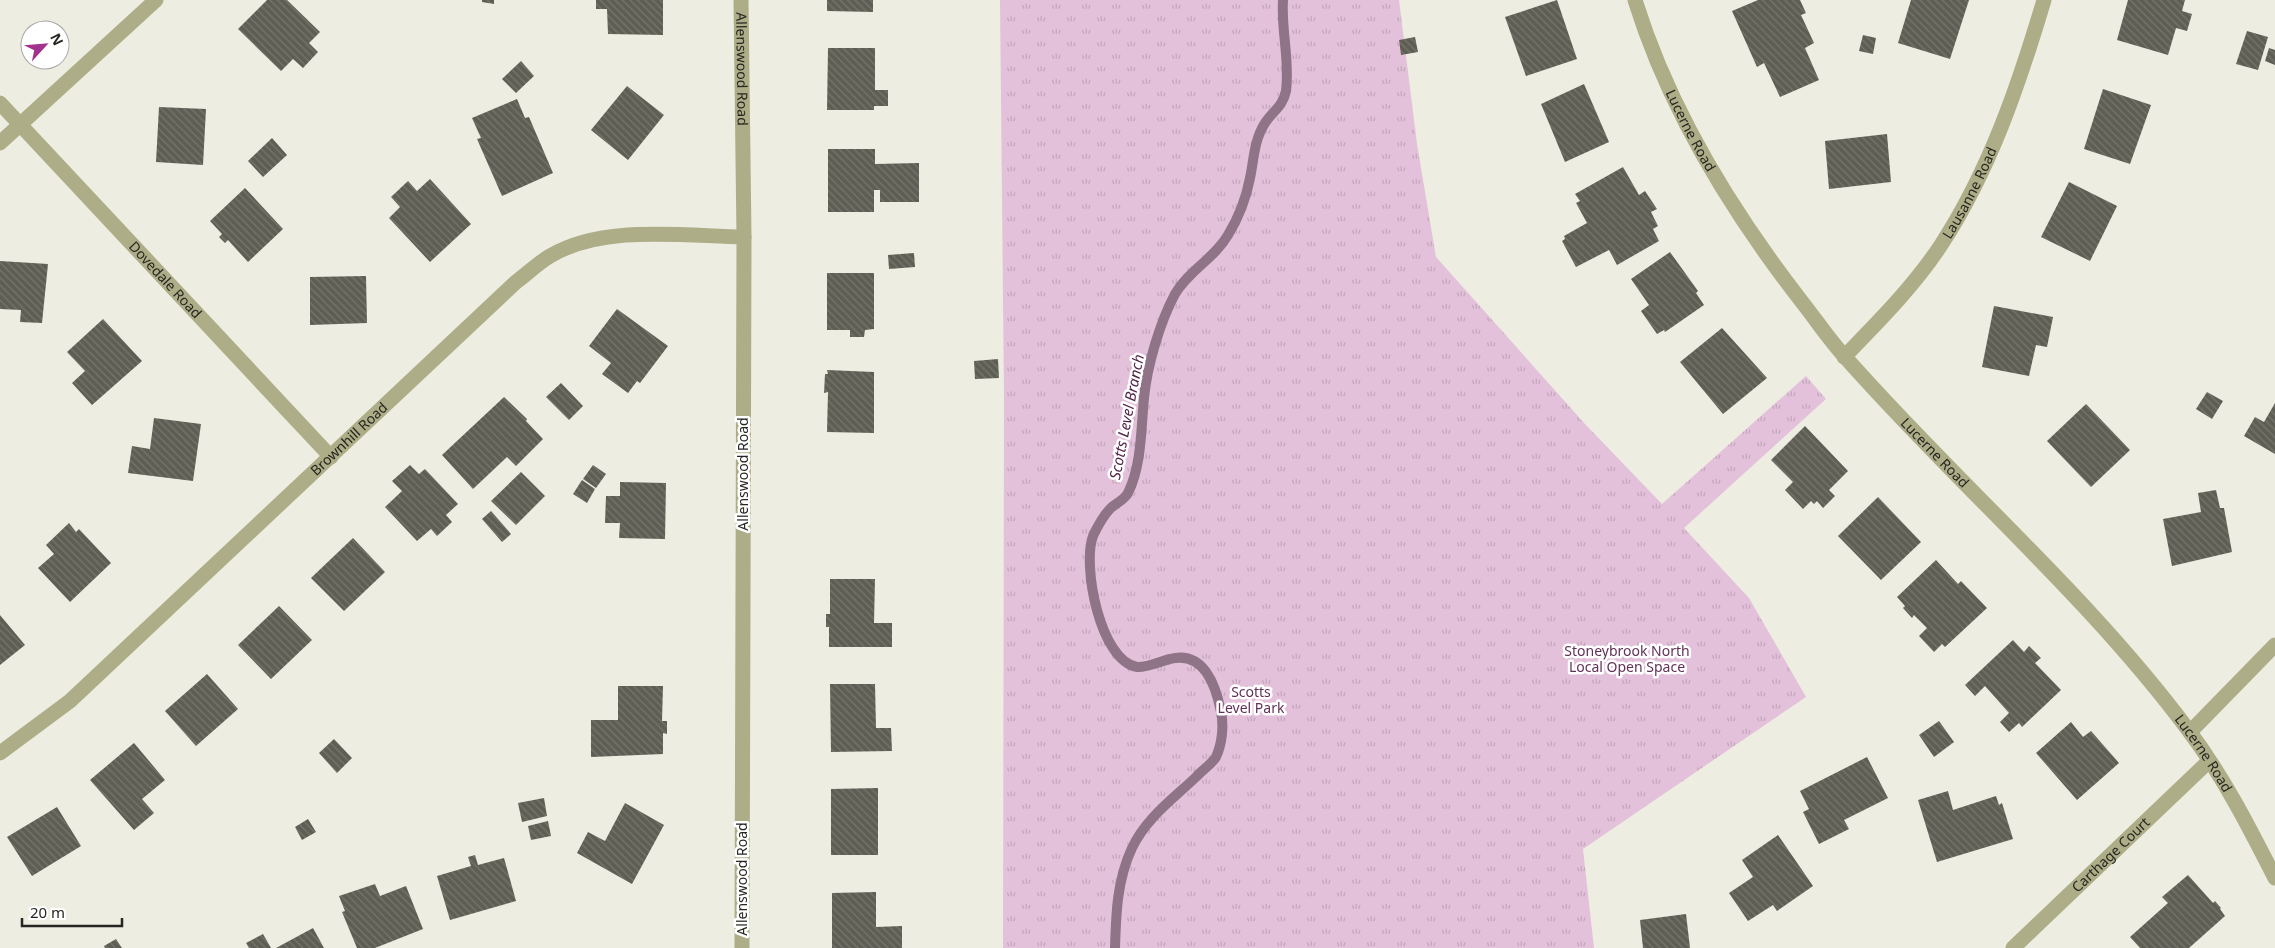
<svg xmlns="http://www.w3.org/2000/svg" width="2275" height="948" font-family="'Noto Sans',sans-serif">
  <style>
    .grass { fill: url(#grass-tufts) }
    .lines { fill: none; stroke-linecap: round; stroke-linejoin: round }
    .stream { stroke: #8e7486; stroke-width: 10 }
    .building { fill: url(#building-back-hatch) }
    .minor { stroke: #adad87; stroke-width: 15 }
    .tertiary { stroke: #adad87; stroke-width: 15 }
    .labels { text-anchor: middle; stroke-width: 5; stroke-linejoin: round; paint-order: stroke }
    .street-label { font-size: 14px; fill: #262622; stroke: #fff }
    .park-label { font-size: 14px; fill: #613157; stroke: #fff }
    .water-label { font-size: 15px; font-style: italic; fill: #522449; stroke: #fff }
  </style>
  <defs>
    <pattern id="grass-tufts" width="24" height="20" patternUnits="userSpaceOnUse" patternTransform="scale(1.25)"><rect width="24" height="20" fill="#e4c1db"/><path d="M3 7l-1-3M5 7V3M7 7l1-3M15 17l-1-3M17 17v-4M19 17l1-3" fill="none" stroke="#c3a6bc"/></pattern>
    <pattern id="building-back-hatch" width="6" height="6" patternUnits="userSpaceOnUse" patternTransform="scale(1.25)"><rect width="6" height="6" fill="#5e5e54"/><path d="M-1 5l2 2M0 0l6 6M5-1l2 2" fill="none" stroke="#76766e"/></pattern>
  </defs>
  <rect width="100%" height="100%" fill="#edede1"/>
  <path class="grass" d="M1000,0H1399L1417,144L1436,257L1585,424L1662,504L1806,376L1826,399L1684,528L1749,598L1806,697L1583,849L1594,948H1003L1004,397Z"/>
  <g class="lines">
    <path class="stream" d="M1115,948C1116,914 1117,880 1132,848C1146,818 1173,799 1196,777C1202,770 1212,764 1216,757C1222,744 1224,726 1221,712C1216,686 1204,650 1170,659C1161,661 1146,668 1137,667C1100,661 1082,565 1093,536C1097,527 1105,513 1112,507C1117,503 1125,499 1128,493C1142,465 1141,427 1144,398C1147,366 1160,322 1175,294C1189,270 1214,259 1228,235C1239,217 1246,199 1250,178C1254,159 1254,140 1265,123C1273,111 1283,106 1286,91C1290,60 1281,31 1283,0"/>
  </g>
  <g class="building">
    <path d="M267,0H287L320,32L309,43L318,52L303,68L293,59L281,71L238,29Z"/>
    <path d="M482,0H494V4L482,2Z"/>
    <path d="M596,0H663V35L608,34L607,9H596Z"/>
    <path d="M827,0H873V12L827,11Z"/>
    <path d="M1557,0L1577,59L1526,76L1505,17Z"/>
    <path d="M1758,0H1800L1806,13L1801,15L1814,43L1805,48L1819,80L1780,97L1764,63L1757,67L1732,11Z"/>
    <path d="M1911,0H1969L1950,59L1898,43Z"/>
    <path d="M2128,0H2185L2182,11L2192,14L2187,31L2176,28L2168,55L2117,40Z"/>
    <path d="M2247,31L2268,37L2258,70L2236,64Z"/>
    <path d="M1863,35L1876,38L1873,54L1859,51Z"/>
    <path d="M1415,37L1418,52L1401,55L1399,40Z"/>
    <path d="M828,48H875V90H888V106H874V110H827Z"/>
    <path d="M2269,48L2275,50V65L2265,61Z"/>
    <path d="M521,61L534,76L516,93L502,79Z"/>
    <path d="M1584,84L1609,142L1565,162L1541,104Z"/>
    <path d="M627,86L664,115L628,160L591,130Z"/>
    <path d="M2103,89L2151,105L2130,164L2084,149Z"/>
    <path d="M517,99L525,118L529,117L553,173L502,196L477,139L481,138L472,118Z"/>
    <path d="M159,107L206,109L203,165L156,162Z"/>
    <path d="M1887,134L1891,182L1829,189L1825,141Z"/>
    <path d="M272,138L287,155L263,177L248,161Z"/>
    <path d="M828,149H875V164L919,163V202H880V190H874V212H828Z"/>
    <path d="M1623,167L1639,195L1645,191L1657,209L1651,212L1658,226L1653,229L1659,241L1617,265L1609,250L1576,267L1562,241L1565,239L1564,236L1587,223L1576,203L1580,201L1575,194Z"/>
    <path d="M430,179L471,224L430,262L389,218L400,207L391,197L408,181L417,191Z"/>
    <path d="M2069,182L2117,206L2090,261L2041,237Z"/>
    <path d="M245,188L283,229L248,262L228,240L225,243L219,237L222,234L210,221Z"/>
    <path d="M1670,252L1698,291L1696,293L1704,305L1665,332L1664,330L1657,334L1641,311L1649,305L1631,279Z"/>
    <path d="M914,253L915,267L889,269L888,255Z"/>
    <path d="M0,261L48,264L42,323L20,322L21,310L0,309Z"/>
    <path d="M827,273H874V329L865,330L864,337H850V330H827Z"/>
    <path d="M366,276L367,323L310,325V277Z"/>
    <path d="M1994,306L2053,317L2047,347L2036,345L2029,376L1982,367Z"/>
    <path d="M617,309L668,346L640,383L637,381L628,393L602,374L611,363L589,346Z"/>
    <path d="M103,319L142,361L92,405L72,383L85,371L67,352Z"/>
    <path d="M1722,328L1767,378L1723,414L1680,362Z"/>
    <path d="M998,359L999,378L975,379L974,361Z"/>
    <path d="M827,370L874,372V433L827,432L828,392L824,393L825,374H828Z"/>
    <path d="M561,383L583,406L569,420L546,397Z"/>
    <path d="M2207,392L2223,401L2212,419L2196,409Z"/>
    <path d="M504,397L527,419L526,421L543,439L516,466L507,457L473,489L442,455Z"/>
    <path d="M2275,403V454L2244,436L2255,417L2264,422Z"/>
    <path d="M2086,404L2130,450L2091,487L2047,441Z"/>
    <path d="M154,418L201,424L193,481L128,473L132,446L150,449Z"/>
    <path d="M1805,426L1848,471L1829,490L1835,496L1823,508L1817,501L1814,504L1811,501L1803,509L1785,490L1793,482L1771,460Z"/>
    <path d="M410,465L419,474L425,469L458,504L446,515L452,522L437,536L431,529L417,541L385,507L402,491L392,481Z"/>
    <path d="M593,465L606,474L596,488L583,479Z"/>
    <path d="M521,472L545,496L516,525L491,501Z"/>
    <path d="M582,480L595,489L587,503L573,494Z"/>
    <path d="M620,482L666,483L665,539L619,538L620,523H605L606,496H620Z"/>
    <path d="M2216,490L2220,508H2224L2232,552L2172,566L2163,519L2201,512L2198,493Z"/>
    <path d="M1878,497L1921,542L1881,580L1838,536Z"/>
    <path d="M491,511L511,534L502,542L482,519Z"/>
    <path d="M69,523L76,532L79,529L111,563L70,602L38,568L54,554L46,545Z"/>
    <path d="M353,538L385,572L344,611L311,578Z"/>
    <path d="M1936,560L1958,584L1961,581L1987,608L1945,647L1942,644L1934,652L1919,636L1927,628L1914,615L1912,618L1903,608L1905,606L1897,597Z"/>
    <path d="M830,579H875L874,623H892V647H829V627H826V614H830Z"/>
    <path d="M279,606L312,640L271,679L238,645Z"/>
    <path d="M0,615L25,645L0,665Z"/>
    <path d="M2013,640L2024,652L2029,646L2041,658L2035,663L2061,690L2022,727L2019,723L2009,732L2000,722L2009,713L1985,686L1975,696L1965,685Z"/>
    <path d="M207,674L238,709L196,746L165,711Z"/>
    <path d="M830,684H875L876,728H891L892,751L831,752Z"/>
    <path d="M618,686H663L662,721H667V734L663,733V754L591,757V720H618Z"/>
    <path d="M1939,721L1954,742L1934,757L1919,735Z"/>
    <path d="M2071,722L2083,737L2091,731L2119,763L2077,800L2036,753Z"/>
    <path d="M334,739L352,758L337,773L319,753Z"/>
    <path d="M134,743L165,780L142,799L154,813L134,830L90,780Z"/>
    <path d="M1867,757L1888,798L1844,820L1849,829L1819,844L1803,812L1809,809L1800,791Z"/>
    <path d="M878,788V855H831V789Z"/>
    <path d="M1948,791L1953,810L1996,796L1999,805L2002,803L2013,839L1937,862L1918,800Z"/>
    <path d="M544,798L547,816L522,822L518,803Z"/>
    <path d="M625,803L664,825L632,884L577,853L588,832L605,841Z"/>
    <path d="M57,807L81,846L32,876L7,837Z"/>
    <path d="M308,819L316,832L302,840L295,827Z"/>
    <path d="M548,821L551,836L531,840L528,826Z"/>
    <path d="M1778,835L1813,886L1777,911L1773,905L1748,921L1729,893L1753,877L1742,860Z"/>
    <path d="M475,855L478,865L504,858L516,901L450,920L437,876L471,866L468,857Z"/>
    <path d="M2188,875L2213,903L2215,901L2221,908L2220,909L2225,916L2189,948H2140L2130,937L2168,903L2162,897Z"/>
    <path d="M375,884L380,896L406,886L423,929L375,948H357L342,912L345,911L339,896Z"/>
    <path d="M876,892V927L902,926V948H832V893Z"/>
    <path d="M1686,914L1690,948H1643L1640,920Z"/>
    <path d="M313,928L324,948H276Z"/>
    <path d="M263,934L271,948H249L246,943Z"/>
    <path d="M116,939L122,948H105L104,946Z"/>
  </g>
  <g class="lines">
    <g class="minor">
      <path id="s1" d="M1635,0C1669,110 1732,212 1802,302C1817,321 1830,341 1846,358C1958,485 2088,595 2189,731C2223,776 2249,827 2275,878"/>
      <path id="s2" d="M0,103L331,457"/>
      <path d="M0,143L156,0"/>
      <path id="s3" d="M1844,357C1879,321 1914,286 1941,245C1990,170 2019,84 2044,0"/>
      <path d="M2190,732L2275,645"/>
      <path id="s4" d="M0,753L70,701L516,282C527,274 538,263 550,256C603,224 684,236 744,237"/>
      <path id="s5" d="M2013,948L2209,761"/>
    </g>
    <path class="tertiary" id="s6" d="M741,0L744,237L742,948"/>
  </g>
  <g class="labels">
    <g class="street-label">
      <text dy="5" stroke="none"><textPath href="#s6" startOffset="69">Allenswood Road</textPath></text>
      <text dy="5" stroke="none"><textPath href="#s1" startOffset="142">Lucerne Road</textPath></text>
      <text dy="5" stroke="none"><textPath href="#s3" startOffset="208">Lausanne Road</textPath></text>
      <text dy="5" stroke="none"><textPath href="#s2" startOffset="242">Dovedale Road</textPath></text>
      <text dy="5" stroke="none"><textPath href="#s4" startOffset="470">Brownhill Road</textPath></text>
      <text dy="5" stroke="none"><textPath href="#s1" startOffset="548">Lucerne Road</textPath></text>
      <text transform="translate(743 474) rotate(-90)" y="5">Allenswood Road</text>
      <text dy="5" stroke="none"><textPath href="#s1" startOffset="952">Lucerne Road</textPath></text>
      <text dy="5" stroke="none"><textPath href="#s5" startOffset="135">Carthage Court</textPath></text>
      <text transform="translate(742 879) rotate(-90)" y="5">Allenswood Road</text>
    </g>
    <g class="park-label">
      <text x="1627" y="656">Stoneybrook North<tspan x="1627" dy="16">Local Open Space</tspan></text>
      <text x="1251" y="697">Scotts<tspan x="1251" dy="16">Level Park</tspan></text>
    </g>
    <g class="water-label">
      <text transform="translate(1127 417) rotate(-79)" y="5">Scotts Level Branch</text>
    </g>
  </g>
  <g transform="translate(45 45) rotate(64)"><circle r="24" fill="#ffffff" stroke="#a8a8a7"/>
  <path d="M0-4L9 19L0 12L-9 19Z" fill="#a3328f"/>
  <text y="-8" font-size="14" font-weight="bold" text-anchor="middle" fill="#262622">N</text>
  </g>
  <path d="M22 918v8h100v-8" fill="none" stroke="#262622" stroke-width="2.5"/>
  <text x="30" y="918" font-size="15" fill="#262622" stroke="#ffffff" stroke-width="4" paint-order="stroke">20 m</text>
</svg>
